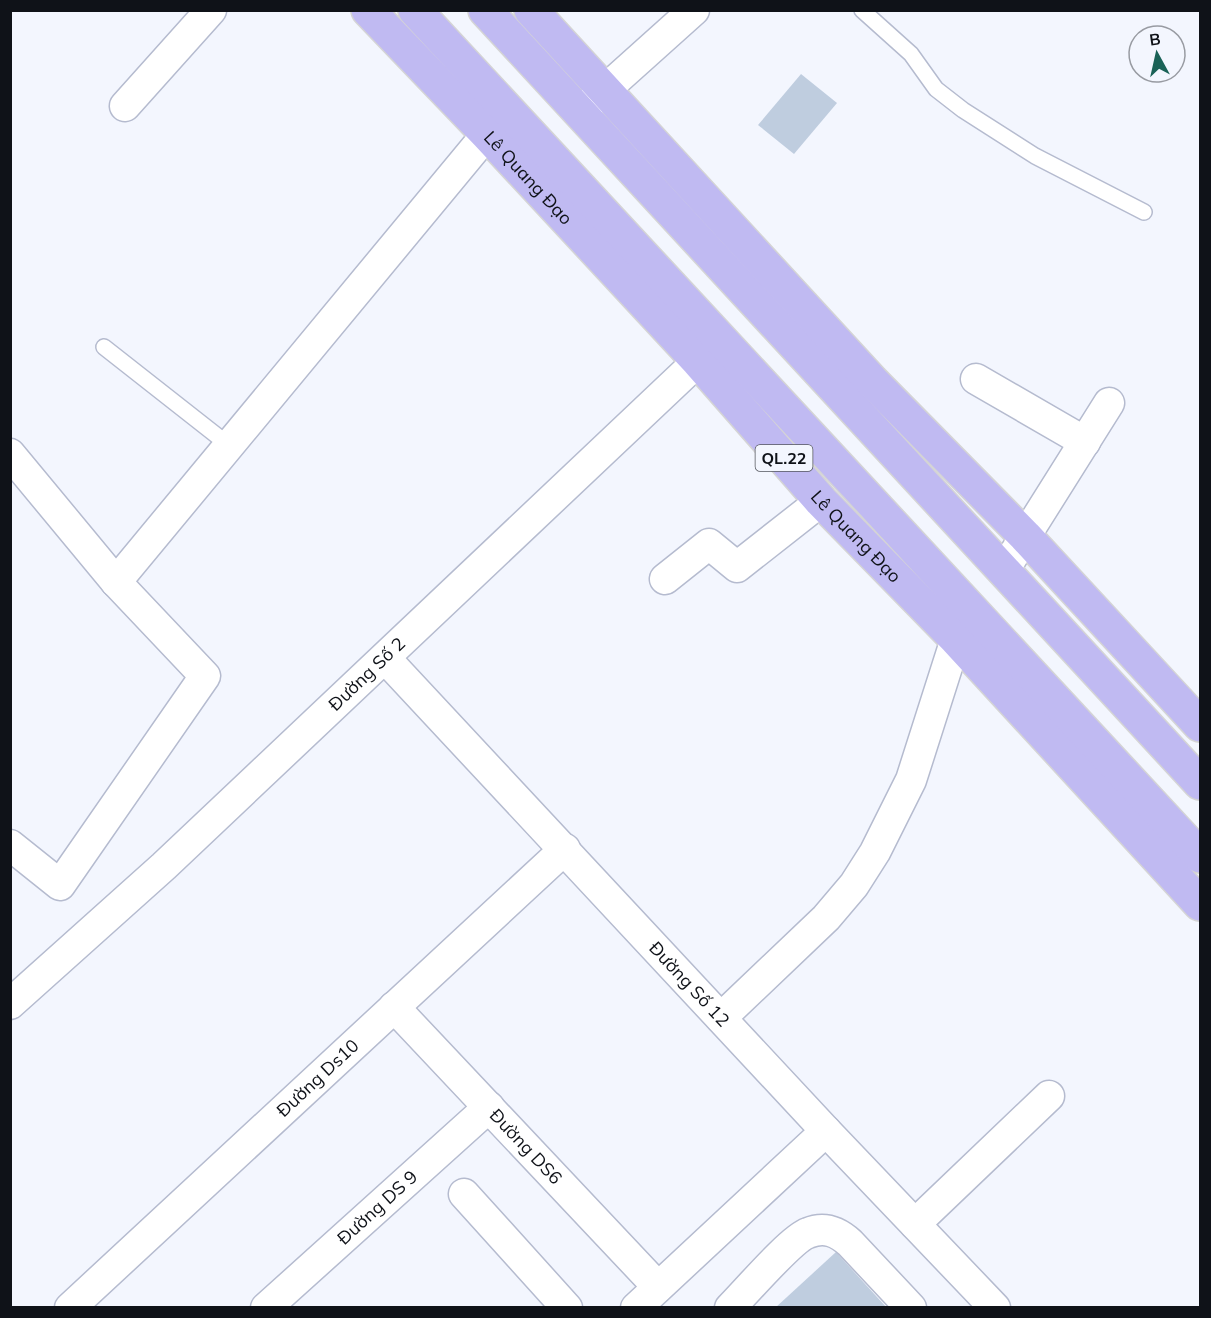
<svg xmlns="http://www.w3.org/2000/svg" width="1211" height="1318" font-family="Mulish,sans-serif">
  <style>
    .building { fill: #bfcddf }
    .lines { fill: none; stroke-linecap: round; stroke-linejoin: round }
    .service-casing { stroke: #b5bbcf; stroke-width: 18 }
    .minor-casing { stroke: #b5bbcf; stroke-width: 33 }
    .trunk-casing { stroke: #d4d4d5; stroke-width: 36 }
    .service { stroke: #fff; stroke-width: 15 }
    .minor { stroke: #fff; stroke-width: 30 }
    .trunk { stroke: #c0baf2; stroke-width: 33 }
    .labels { text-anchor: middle; stroke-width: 4.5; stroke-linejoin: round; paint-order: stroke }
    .shield { fill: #f3f6fe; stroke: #53565d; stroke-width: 1.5 }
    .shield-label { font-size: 16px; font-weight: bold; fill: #0f1218 }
    .street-label { font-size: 18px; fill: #0f1218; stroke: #f3f6fe }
  </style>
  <rect width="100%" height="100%" fill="#f3f6fe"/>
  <g class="building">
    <path d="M801,74L837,103L794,154L758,125Z"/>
    <path d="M836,1252L887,1308H775Z"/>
  </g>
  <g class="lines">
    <g class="service-casing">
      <g id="service">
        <path d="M862,10L911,54L936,89L963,110L1035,156L1144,212"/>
        <path d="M104,347L230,446"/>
      </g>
    </g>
    <g class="minor-casing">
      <g id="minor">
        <path d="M125,106L211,10"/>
        <path d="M587,106L694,10"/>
        <path d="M976,379L1085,442"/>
        <path d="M10,454L116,582L205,676L60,885L10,845"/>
        <path d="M1004,570L1109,403"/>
        <path d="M665,579L709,544L737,567L821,501"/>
        <path d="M116,582L487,134"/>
        <path id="s1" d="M385,658L826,1131L995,1308"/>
        <path id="s2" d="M10,1004L164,866L716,344"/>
        <path id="s3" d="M394,1007L658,1287"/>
        <path d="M721,1018L826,918L854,885L875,852L911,780L956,639"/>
        <path d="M464,1194L567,1308"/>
        <path d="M915,1224L1049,1096"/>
        <path id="s4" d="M70,1308L565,849"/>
        <path id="s5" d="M266,1308L489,1107"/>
        <path d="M636,1308L826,1131"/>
        <path d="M730,1308C746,1292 791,1239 808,1233C825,1226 838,1232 850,1243L911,1308"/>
      </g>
    </g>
    <g class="trunk-casing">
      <g id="trunk">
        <path id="s6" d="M368,10L487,134L698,361L821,501L956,639L1200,904"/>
        <path d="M415,10L1200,856"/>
        <path d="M485,10L1200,783"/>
        <path d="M531,10L872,381L1025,536L1200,725"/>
      </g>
    </g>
    <use href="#service" class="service"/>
    <use href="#minor" class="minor"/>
    <use href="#trunk" class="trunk"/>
  </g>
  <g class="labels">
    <rect class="shield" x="755.5" y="445" width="57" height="26" rx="4.5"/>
    <g class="shield-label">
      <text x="784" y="464">QL.22</text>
    </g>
    <g class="street-label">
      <text dy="6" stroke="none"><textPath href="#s6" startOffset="232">Lê Quang Đạo</textPath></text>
      <text dy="6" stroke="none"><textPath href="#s6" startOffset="718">Lê Quang Đạo</textPath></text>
      <text dy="6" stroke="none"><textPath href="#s2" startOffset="486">Đường Số 2</textPath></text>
      <text dy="6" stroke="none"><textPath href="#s1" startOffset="446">Đường Số 12</textPath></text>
      <text dy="6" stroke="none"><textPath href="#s4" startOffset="338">Đường Ds10</textPath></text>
      <text dy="6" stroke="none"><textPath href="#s3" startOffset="192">Đường DS6</textPath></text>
      <text dy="6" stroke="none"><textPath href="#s5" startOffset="150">Đường DS 9</textPath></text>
    </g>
  </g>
  <rect width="1211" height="1318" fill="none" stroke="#0f1218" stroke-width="24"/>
  <g transform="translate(1157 54) rotate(352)"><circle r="28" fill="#f3f6fe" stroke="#989ba2" stroke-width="1.5"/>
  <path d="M0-4.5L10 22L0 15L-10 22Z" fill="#1a6257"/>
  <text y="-9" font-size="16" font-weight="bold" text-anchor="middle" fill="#0f1218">B</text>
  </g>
</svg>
